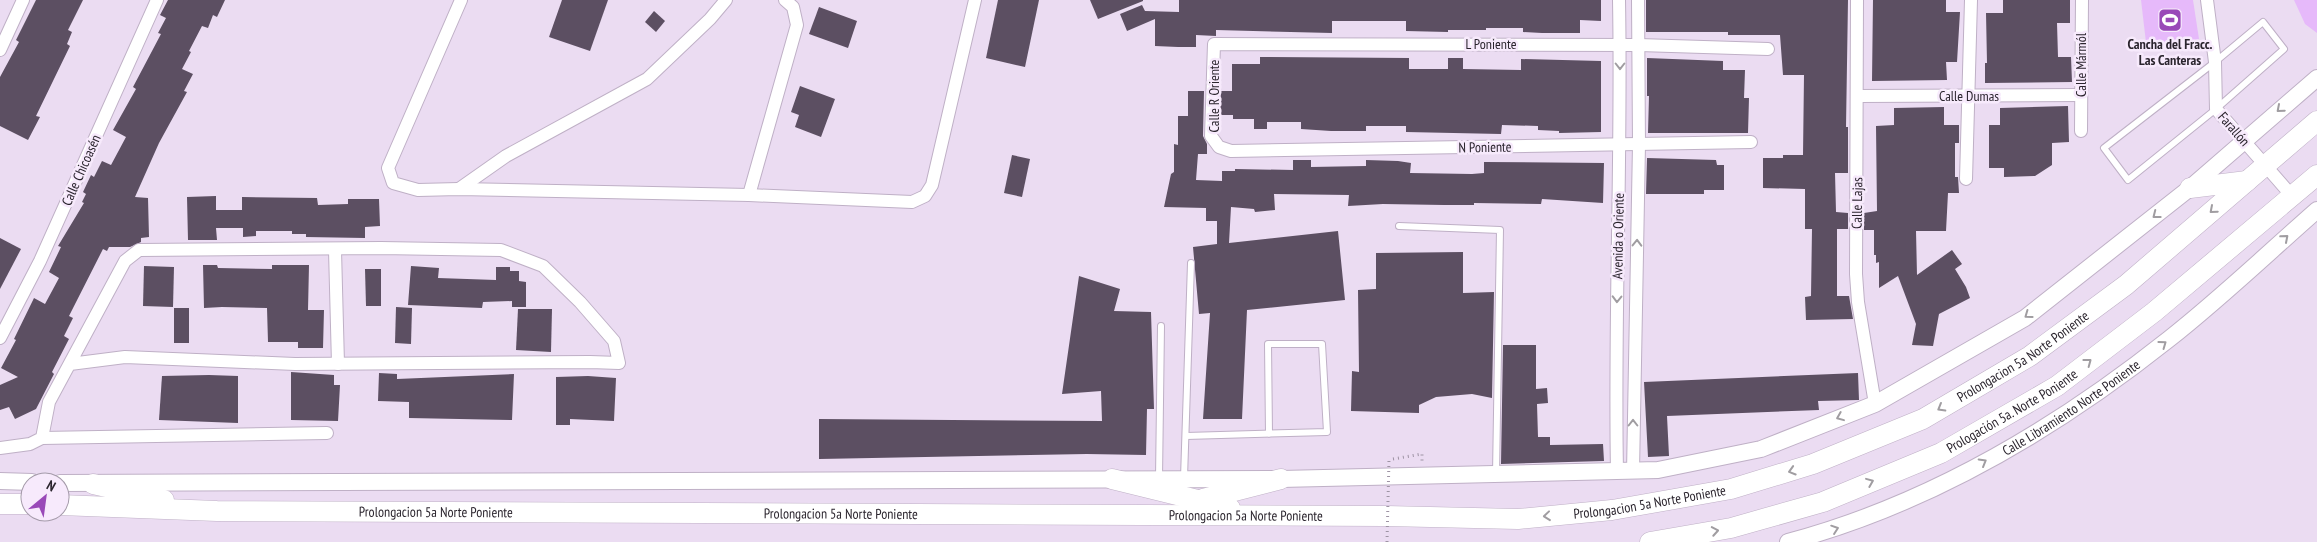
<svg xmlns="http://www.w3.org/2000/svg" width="2317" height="542" font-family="'PT Sans Narrow',sans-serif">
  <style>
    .green { fill: #e6b9fa }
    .building { fill: #5c4f62 }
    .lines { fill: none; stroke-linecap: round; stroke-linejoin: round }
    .service-casing { stroke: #bfb0c6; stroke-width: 8 }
    .minor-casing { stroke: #bfb0c6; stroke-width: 14 }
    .tertiary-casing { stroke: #bfb0c6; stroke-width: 18 }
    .primary-casing { stroke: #bfb0c6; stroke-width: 21 }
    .path { stroke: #9e93a4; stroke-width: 3; stroke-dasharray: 1 4; stroke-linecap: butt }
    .service { stroke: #fff; stroke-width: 6 }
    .minor { stroke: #fff; stroke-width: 12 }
    .tertiary { stroke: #fff; stroke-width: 16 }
    .primary { stroke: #fff; stroke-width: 20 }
    .path-bridge { stroke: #9e93a4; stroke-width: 3; stroke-dasharray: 1 4; stroke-linecap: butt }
    .oneway { stroke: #a09da1 }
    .labels { text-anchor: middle; stroke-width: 5; stroke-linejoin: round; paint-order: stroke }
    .street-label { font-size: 14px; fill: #2b252e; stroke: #f7eafc }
    .poi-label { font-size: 14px; font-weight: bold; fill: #2b252e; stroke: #f7eafc }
  </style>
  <rect width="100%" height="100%" fill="#ebdcf2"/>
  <g class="green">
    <path d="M2141,0H2193L2199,39L2147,51Z"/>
    <path d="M2294,0H2317V33L2305,24Z"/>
  </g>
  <g class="building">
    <path d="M36,0H83L68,30L72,32L67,44L70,46L36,116L40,117L28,140L0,126V77L19,42L16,40Z"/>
    <path d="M168,0H225L217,17L213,15L208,28L202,26L189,51L191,52L182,69L193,74L184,91L187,92L159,143L135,197L148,198L149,237L141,238V242L130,247H109L107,251L103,249L69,316L73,318L64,336L69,339L52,372L54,374L36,409L15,419L9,407L0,410V385L18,377L1,368L16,340L14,339L34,298L45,304L59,278L49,272L61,247L58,246L84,203L82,202L86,194L83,192L91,175L94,177L102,161L111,165L126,137L113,130L136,89L133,87L161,34L158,33L166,18L160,15Z"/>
    <path d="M562,0H608L590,51L549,37Z"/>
    <path d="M998,0H1039L1025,67L986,58Z"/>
    <path d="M1090,0H1143V1L1098,19Z"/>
    <path d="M1179,0H1601V21L1580,20V33H1542L1523,32V28H1486V30H1448V32L1406,31V21H1332V33L1216,30V36L1196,35V47H1178L1155,46V19L1127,31L1120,14L1142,5L1145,11L1179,12Z"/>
    <path d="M1646,0H1848L1846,127H1848V173H1835L1836,212L1848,213V229H1837V296H1849L1853,319L1806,320L1805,297L1811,296L1812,229H1805V189L1763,188V158H1783V155H1803L1804,75H1783L1780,35H1728V32H1646Z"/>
    <path d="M1873,0H1946V12H1960L1957,62H1946L1947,80L1872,81Z"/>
    <path d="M2003,0H2070V23H2057L2058,57H2071L2072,82L1985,83V63H1987L1986,13H2003Z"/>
    <path d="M819,7L857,21L848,48L809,34Z"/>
    <path d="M654,11L665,21L656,32L645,22Z"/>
    <path d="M1260,57L1409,58V69H1448V58H1463V69L1521,70V59L1601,61V132L1559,133V131L1538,130V126L1502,125L1501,134L1406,132V126H1366V131H1331L1301,129V122H1267V129H1254V119H1233V115H1220L1221,91H1232V64H1260Z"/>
    <path d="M1647,58L1723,61V70H1745L1744,98H1749L1748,133H1648L1649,96H1647Z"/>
    <path d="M800,86L835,99L821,137L795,127L799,115L791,112Z"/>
    <path d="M1188,91H1204L1203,136L1207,144V154H1198L1196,180L1222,181V171H1235V169L1293,170V160H1311V167L1366,166V160L1398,161L1411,163L1410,173L1472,174L1484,173V162L1604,163L1603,203L1542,199L1541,204L1474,203V205H1444L1383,204L1348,206L1349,195L1274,194L1275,210L1255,212L1254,209L1231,207L1229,243L1338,231L1345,300L1247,310L1242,419H1203L1210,313L1199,314L1193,247L1217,244V221H1206V208L1164,207L1171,174L1174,172V144L1178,145V116H1188Z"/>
    <path d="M2068,106L2069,142L2052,143V165L2035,176L2004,177V168H1989V125H2000V108Z"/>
    <path d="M1944,107V125H1959V143H1955V177H1958L1959,193H1948L1946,231H1916L1917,275L1952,250L1962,264L1955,269L1966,287L1970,298L1939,314L1933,346L1912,345L1916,324L1898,276L1879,288V262L1876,263V255H1874V230H1864V213L1877,211L1876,126L1894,125V108Z"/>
    <path d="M1012,155L1030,159L1022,197L1004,193Z"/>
    <path d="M1647,158L1716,160L1717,165H1724V190H1704V194H1646Z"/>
    <path d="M216,196V210H242V197L317,198L318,205L348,204V199H379L380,226L365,227V238L306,237V234H292V231H256V236L243,237V228H216L217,240H188L187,197Z"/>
    <path d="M0,238L21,249L0,289Z"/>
    <path d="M1463,252V293L1494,292L1492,398L1472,394L1436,397L1419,405V413L1351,411L1352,371L1359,372L1358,290L1376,289V253Z"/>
    <path d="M203,265H217L218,268L272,269V265H309L308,310H324L323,348H298V342H268L267,308L222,307L204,308Z"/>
    <path d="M144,266L174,267L173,307L143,306Z"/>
    <path d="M411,266L439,268L438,278L496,280V267H510V271H519V281L526,282V307H512V301L483,302L482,308L408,305Z"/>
    <path d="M365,269H381V306H366Z"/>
    <path d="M1079,276L1120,289L1114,311L1151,312L1154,409H1147L1146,455L1087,454L819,459V419L1102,421L1101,391L1062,394Z"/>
    <path d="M396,307L412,308L411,344L395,343Z"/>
    <rect x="174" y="308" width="15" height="35"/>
    <path d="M518,309H552L551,352L516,350Z"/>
    <path d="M1503,345H1536V389L1547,388L1548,403L1537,404L1538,437H1550V445L1603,444L1604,461L1501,464Z"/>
    <path d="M291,372L334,375V385H340L338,421L291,420Z"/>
    <path d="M379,373L397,374V379L514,374L512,420L409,418V402L378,401Z"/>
    <path d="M1858,373L1859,400L1818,401L1819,410L1667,416L1669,456L1648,457L1644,382Z"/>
    <path d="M209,375L238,376V423L159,420L162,376Z"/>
    <path d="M588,376L616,378L614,421L570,419V425H556V377Z"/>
  </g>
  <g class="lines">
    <g class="service-casing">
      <g id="service">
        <path d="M2263,22L2284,49L2216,109L2128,180L2104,148L2215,62Z"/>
        <path d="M1399,226L1500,230L1496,474"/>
        <path d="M1186,436L1327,432L1322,344H1268L1269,434"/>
        <path d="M1159,478L1161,326"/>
        <path d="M1184,478L1191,263"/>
      </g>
    </g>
    <g class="minor-casing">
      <g id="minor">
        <path d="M461,0L388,168L393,183L418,190L459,189L749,195L912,202L925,196L932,185L975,0"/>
        <path d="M1857,0L1856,274L1858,302L1875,404"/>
        <path d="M2207,0L2215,62L2216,109L2292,196"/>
        <path d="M0,50L23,0"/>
        <path d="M1858,96L2081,95"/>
        <path d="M2081,131L2082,0"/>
        <path d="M1751,142L1231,151L1219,147L1211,136L1214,44L1639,45L1768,49"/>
        <path d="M1966,179L1971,0"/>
        <path d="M459,189L506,156L647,79L710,19L726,0"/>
        <path d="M749,195L797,25L793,7L785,0"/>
        <path d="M335,250L338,364"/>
        <path d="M0,338L40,261L157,0"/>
        <path d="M42,438L327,433"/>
        <path d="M0,448L30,444L42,438L49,402L125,261L139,250L381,248L501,250L543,266L580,302L614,341L619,363L590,362L295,364L125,357L70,364"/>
        <path d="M1617,472C1614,315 1622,157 1619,0"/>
        <path d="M1633,472L1639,144L1638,0"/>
      </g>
    </g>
    <g class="tertiary-casing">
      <g id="tertiary">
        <path d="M0,481L32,482"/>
        <path d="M60,483L1281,479L1658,470L1761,449L1875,404L2025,318L2190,188L2317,78"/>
        <path id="s1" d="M1788,542C1927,505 2057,428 2169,339C2220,299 2268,253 2317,210"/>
      </g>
    </g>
    <g class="primary-casing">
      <g id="primary">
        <path d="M2190,188L2247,181"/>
        <path d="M1112,479L1230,508"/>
        <path d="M93,484L164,500"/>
        <path d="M1203,499L1281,479"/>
        <path d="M0,504H30"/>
        <path id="s2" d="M60,505L217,511L1386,516L1518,519L1612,510L1731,489L1813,464L1923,419L2030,356L2126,285L2317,121"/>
        <path id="s3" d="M1650,542L1731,528L1823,502L1941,453L2057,386L2154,312L2317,175"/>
      </g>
    </g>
    <path class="path" d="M1393,459L1422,454V461"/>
    <use href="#service" class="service"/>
    <use href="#minor" class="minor"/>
    <use href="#tertiary" class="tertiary"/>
    <use href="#primary" class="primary"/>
    <path class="path-bridge" d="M1387,542L1389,459"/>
  </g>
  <defs><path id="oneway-chevron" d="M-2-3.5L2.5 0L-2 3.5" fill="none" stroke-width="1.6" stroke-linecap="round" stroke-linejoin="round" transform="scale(1.25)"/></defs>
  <g class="oneway">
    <use href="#oneway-chevron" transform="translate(1620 66) rotate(90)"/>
    <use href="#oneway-chevron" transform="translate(2280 109) rotate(139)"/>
    <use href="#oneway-chevron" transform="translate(2213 210) rotate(139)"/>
    <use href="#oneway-chevron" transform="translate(2156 215) rotate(142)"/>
    <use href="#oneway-chevron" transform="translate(2285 238) rotate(-41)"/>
    <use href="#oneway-chevron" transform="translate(1637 243) rotate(-89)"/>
    <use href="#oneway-chevron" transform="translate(1617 299) rotate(91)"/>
    <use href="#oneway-chevron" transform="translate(2028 315) rotate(144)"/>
    <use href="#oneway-chevron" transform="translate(2163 344) rotate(-36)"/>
    <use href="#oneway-chevron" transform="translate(2088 362) rotate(-37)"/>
    <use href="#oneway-chevron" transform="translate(1941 408) rotate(150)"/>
    <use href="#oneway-chevron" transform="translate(1840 417) rotate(158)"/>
    <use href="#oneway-chevron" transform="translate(1633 423) rotate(-90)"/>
    <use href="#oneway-chevron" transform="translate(1983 462) rotate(-30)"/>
    <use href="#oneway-chevron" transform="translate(1792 471) rotate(163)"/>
    <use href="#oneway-chevron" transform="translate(1870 482) rotate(-22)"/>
    <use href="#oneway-chevron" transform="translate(1547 516) rotate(174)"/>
    <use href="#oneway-chevron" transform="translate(1835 529) rotate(-19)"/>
    <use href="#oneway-chevron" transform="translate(1715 531) rotate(-10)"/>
  </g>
  <defs>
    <g id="stadium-square" transform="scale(1.25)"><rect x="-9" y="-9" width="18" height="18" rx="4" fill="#9949b8" stroke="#f7eafc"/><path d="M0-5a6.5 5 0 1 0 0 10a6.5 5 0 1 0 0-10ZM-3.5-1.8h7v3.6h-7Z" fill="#fff"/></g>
  </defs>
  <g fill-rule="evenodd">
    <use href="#stadium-square" x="2170" y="20"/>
  </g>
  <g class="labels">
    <g class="street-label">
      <text x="1491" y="49">L Poniente</text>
      <text transform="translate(2081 65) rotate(-90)" y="5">Calle Mármól</text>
      <text transform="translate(1214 96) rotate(-90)" y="5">Calle R Oriente</text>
      <text x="1969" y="101">Calle Dumas</text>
      <text transform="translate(2234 129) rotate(49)" y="5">Farallón</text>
      <text transform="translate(1485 147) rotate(-1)" y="5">N Poniente</text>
      <text transform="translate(81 170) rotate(-66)" y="5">Calle Chicoasén</text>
      <text transform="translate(1857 203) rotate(-89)" y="5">Calle Lajas</text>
      <text transform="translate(1618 236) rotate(-89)" y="5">Avenida o Oriente</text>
      <text dy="5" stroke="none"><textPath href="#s2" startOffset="1996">Prolongacion 5a Norte Poniente</textPath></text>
      <text dy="5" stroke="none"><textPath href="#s1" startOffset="315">Calle Libramiento Norte Poniente</textPath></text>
      <text dy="5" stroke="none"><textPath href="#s3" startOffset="388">Prologación 5a. Norte Poniente</textPath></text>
      <text dy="5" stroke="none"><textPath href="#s2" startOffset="1591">Prolongacion 5a Norte Poniente</textPath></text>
      <text dy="5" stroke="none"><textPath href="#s2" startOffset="376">Prolongacion 5a Norte Poniente</textPath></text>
      <text dy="5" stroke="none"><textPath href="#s2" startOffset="781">Prolongacion 5a Norte Poniente</textPath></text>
      <text dy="5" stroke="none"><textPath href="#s2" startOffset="1186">Prolongacion 5a Norte Poniente</textPath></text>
    </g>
    <g class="poi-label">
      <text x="2170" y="49">Cancha del Fracc.<tspan x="2170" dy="16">Las Canteras</tspan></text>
    </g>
  </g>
  <g transform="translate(45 497) rotate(29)"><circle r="24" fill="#f7eafc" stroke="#a59baa"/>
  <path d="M0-4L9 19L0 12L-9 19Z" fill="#9949b8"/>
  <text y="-8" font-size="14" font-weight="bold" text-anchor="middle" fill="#2b252e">N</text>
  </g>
</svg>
